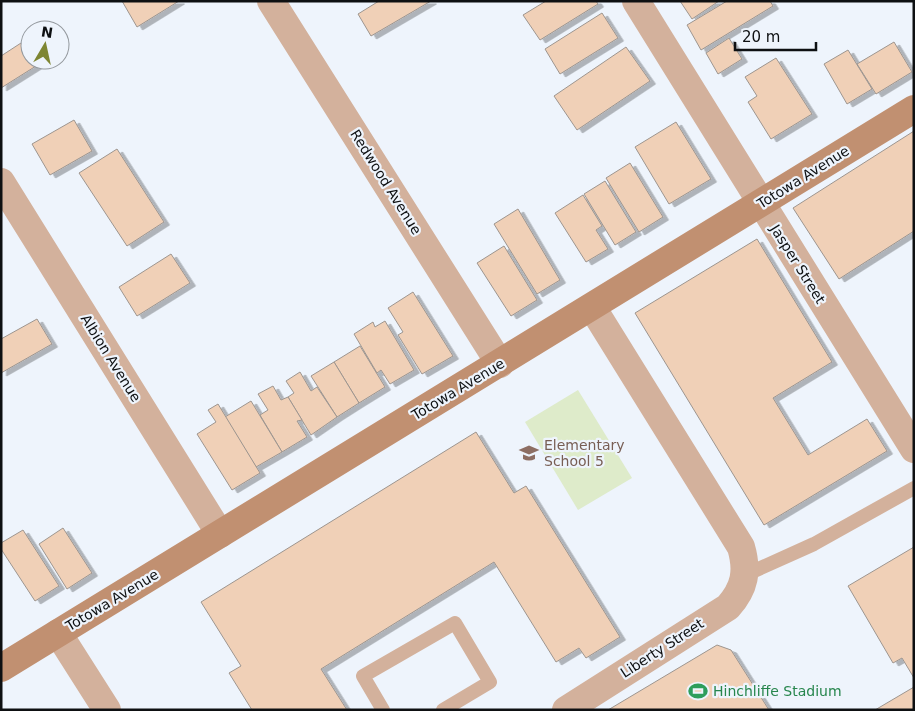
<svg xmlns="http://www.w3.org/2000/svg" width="915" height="711" font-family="'DejaVu Sans',sans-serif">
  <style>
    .green { fill: #deebca }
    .building { fill: #f0d0b7; stroke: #9d958f; filter: url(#shadow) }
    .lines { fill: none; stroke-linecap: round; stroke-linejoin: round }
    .lane { stroke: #d3b19c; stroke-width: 14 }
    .street { stroke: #d3b19c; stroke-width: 28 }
    .secondary { stroke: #c19071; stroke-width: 28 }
    .labels { text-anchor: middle; stroke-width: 4.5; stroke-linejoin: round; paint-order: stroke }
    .street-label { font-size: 14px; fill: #0e1012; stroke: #eef4fc }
    .education-label { font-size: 14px; fill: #785e54; stroke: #eef4fc; text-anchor: start }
    .leisure-label { font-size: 14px; fill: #27864d; stroke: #eef4fc; text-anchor: start }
  </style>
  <defs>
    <filter id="shadow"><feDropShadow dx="5.5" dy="3" stdDeviation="0" flood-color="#0004"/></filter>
  </defs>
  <rect width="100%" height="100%" fill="#eef4fc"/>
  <path class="green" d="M578,390L632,478L578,510L525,422Z"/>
  <g class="building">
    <path d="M122,1H179L137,27Z"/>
    <path d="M379,1H431L371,36L358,14Z"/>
    <path d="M546,1H596L598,4L540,40L523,15Z"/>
    <path d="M680,1H719L692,19Z"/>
    <path d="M727,1H770L773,6L701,50L687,25Z"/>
    <path d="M602,13L618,38L560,74L545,49Z"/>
    <path d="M729,38L742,59L718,74L706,53Z"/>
    <path d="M894,42L912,72L876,94L857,64Z"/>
    <path d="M21,43L36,66L1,88V56Z"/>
    <path d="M626,47L650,81L577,130L554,96Z"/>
    <path d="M848,50L872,89L847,104L824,64Z"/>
    <path d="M776,58L812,114L771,139L748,102L757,96L745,77Z"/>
    <path d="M74,120L92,151L50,175L32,144Z"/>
    <path d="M676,122L711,179L669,204L635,147Z"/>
    <path d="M914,131V231L839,279L793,208Z"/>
    <path d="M117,149L164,222L127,246L79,173Z"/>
    <path d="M630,163L663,217L639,232L606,178Z"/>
    <path d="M605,181L636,232L615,245L584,194Z"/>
    <path d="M583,195L602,226L596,230L608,249L586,262L555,213Z"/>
    <path d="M518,209L560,280L537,294L494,224Z"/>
    <path d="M757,239L832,362L773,398L808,455L867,419L887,451L764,525L635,313Z"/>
    <path d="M504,246L537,300L511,316L477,263Z"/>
    <path d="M171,254L190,283L137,316L119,287Z"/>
    <path d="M413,292L453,356L422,374L398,335L403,332L388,308Z"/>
    <path d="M37,319L52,344L1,373V339Z"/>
    <path d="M385,321L414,370L390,384L381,370L377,373L354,334L373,322L375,327Z"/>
    <path d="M360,346L385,387L359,403L334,362Z"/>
    <path d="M334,362L359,403L337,417L311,376Z"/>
    <path d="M300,372L311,391L317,387L337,417L311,435L288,397L294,393L286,381Z"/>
    <path d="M273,386L281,400L288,397L302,420L297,421L307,437L282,452L260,415L268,410L258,394Z"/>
    <path d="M251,401L282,452L256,467L225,417Z"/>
    <path d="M218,404L260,473L232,490L197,434L216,422L208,410Z"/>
    <path d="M476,432L514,493L526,486L620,637L586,658L579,648L556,662L494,562L321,669L347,710H252L229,673L241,666L201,602Z"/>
    <path d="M63,528L92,573L67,589L39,544Z"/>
    <path d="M23,530L59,586L35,601L1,549V543Z"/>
    <path d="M914,547V678L902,658L893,663L848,586Z"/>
    <path d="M717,645L731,650L769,710H608Z"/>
    <path d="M914,687V710H875Z"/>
  </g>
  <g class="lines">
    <g class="lane">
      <path d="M745,575L814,544L914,488"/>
      <path d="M383,710L363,676L455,623L490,682L443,710"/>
    </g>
    <g class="street">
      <path d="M271,1L500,364"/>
      <path d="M636,1L914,449"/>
      <path d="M1,182L220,534"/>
      <path d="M58,633L107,710"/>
      <path d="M566,710L728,607C745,588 748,571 741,547L592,307"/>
    </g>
    <path class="secondary" d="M1,668L914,109"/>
  </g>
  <defs>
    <g id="school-bare" transform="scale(1.5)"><path d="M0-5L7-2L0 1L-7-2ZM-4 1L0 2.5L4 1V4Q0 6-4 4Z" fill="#8d6e63" stroke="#eef4fc" stroke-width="2.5" paint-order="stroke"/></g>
    <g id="stadium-bare" transform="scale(1.5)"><path d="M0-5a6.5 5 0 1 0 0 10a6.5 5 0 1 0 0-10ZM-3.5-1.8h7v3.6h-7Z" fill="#2e9e5b" stroke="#eef4fc" stroke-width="2.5" paint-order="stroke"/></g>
  </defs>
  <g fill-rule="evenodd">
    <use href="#school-bare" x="529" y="453"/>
    <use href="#stadium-bare" x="698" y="691"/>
  </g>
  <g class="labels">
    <g class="street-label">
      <text transform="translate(803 177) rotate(-32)" y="5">Totowa Avenue</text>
      <text transform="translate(386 182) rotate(58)" y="5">Redwood Avenue</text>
      <text transform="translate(798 264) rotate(58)" y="5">Jasper Street</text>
      <text transform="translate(111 358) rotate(58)" y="5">Albion Avenue</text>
      <text transform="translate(458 389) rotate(-31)" y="5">Totowa Avenue</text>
      <text transform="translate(112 600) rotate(-31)" y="5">Totowa Avenue</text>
      <text transform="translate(662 648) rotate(-33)" y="5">Liberty Street</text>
    </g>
    <g class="education-label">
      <text x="544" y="450">Elementary<tspan x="544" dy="16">School 5</tspan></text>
    </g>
    <g class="leisure-label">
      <text x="713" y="696">Hinchliffe Stadium</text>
    </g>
  </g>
  <rect width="915" height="711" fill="none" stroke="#0e1012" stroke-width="5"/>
  <g transform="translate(45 45) rotate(9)"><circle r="24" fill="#eef4fc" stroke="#94999e"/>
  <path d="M0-4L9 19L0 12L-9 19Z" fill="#7e8633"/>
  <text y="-8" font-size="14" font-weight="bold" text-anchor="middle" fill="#0e1012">N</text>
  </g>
  <path d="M735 42v8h81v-8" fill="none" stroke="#0e1012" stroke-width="2.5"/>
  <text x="742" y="42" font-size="15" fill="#0e1012" stroke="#eef4fc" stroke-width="4" paint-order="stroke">20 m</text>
</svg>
